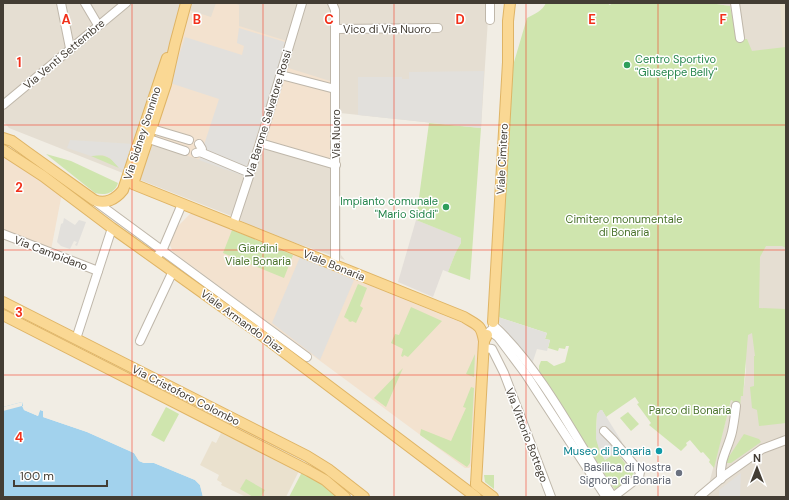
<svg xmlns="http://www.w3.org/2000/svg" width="789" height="500" font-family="'DM Sans',sans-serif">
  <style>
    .residential { fill: #e5ded2 }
    .commercial { fill: #f3e2cf }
    .industrial { fill: #e3ded9 }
    .education { fill: #eae1ce }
    .green { fill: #cfe5ae }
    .parking { fill: #e2e0dc }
    .water { fill: #a2d2ed }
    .pier { fill: #f1ede4 }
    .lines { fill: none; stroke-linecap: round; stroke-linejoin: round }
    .minor-casing { stroke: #bfb7aa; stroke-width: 10 }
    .major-casing { stroke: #dfb465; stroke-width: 12 }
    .minor { stroke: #fff; stroke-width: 8 }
    .major { stroke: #fad894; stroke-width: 10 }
    .grid { fill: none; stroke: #f2301a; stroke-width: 1; stroke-opacity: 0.55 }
    .leisure-dot { fill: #2e9e5b; stroke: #fff; stroke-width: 1.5 }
    .culture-dot { fill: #0f9aa8; stroke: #fff; stroke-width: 1.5 }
    .worship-dot { fill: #6b7280; stroke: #fff; stroke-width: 1.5 }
    .labels { text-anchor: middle; stroke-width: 3; stroke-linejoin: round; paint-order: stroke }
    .street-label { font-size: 11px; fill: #433d34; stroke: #fff }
    .leisure-label { font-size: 11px; fill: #27864d; stroke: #fff; text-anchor: start }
    .park-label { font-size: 11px; fill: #49722a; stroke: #fff }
    .culture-label { font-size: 11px; fill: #0d838f; stroke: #fff; text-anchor: end }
    .worship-label { font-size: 11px; fill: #5b616d; stroke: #fff; text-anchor: end }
    .grid-label { font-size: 13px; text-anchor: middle; font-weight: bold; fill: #f2301a; stroke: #fff; stroke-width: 3; stroke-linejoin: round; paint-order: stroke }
  </style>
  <rect width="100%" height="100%" fill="#f1ede4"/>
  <g class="residential">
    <path d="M3,3H489L481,128L340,113L341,255L345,260L261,231L234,217L9,128L3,121Z"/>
    <path d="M710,3H786V497H706L710,480L731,400L740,403L741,395H743L746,370L739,48L730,6Z"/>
  </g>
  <g class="commercial">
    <path d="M216,3H234L239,5V26L290,42L282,66L330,81L333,161L257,137L245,174L147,143L189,10L211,17Z"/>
    <path d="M3,155L62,193L51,250L3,232Z"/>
    <path d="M191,213L475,328L481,336L471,466L469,468H465L173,252L170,245L174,230Z"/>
  </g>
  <path class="industrial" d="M416,220L460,237L462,240L459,248L455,254L448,272L443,270L433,297L398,282Z"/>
  <g class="education">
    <path d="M780,3H786V47H783Z"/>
    <path d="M221,433L299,471L286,497H246L221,485L222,483L217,480L219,475L200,465L212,441L216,443Z"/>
  </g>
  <g class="green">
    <path d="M546,3H607L610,5L612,3H710L730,6L737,39H747L752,51L786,47V248L782,246H766L760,257L759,308L786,309V423L759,426L757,410L752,408L750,387L754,386V356H755L752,333L748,335L743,396H741L740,407L732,405L733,401L731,400L714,468L709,462L710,460L703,452L701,453L690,440L686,443L687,445L681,451L649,425L651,423L637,404L639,403L635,397L606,417L602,410L597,414C596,430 595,445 605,460L616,452L634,474L615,490L539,373V366L541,361H547L554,366L565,362L569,346H566L565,349L559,348L558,351L548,348L550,340L545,339L547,333L498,317L512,69L527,18C535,14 542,11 546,3Z"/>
    <path d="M429,123L481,128L470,280L448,272L455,254L461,243V238L416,220Z"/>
    <path d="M46,154L71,161L118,183C115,193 105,196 95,193Z"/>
    <path d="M96,155C107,155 113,159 119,168L91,156Z"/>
    <path d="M232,230L293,255L284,278L223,253Z"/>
    <path d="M358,284L367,288L360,306L363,308L356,323L352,321L351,322L348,321L349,320L344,317Z"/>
    <path d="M411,307L442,321L408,357L404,355L403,357L401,356L403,349L391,343L395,334L399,335Z"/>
    <path d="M475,354L474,377L466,374Z"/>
    <path d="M403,368L386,407L374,398Z"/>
    <path d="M471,387L474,388L470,463L467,467L420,435L421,429L451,441L466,408L463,407Z"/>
    <path d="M166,407L179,414L164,442L151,435Z"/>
    <path d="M628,412L639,424L631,431L620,418Z"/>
    <path d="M744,434L759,439L761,442L731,463H726V461Z"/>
    <path d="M302,472L321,484L337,497H289Z"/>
    <path d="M484,475H494V489L485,482Z"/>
    <path d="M246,479L265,490L261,497H253L240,489Z"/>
  </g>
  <g class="parking">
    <path d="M239,28L285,42L279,67L244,176L199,160L219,99L170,83L185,37L242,55L244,46L237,43Z"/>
    <path d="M484,71L481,128L358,115V77H402V79H409V72Z"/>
    <path d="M70,140L134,144L126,170L119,168L110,158L103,155L91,156L67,148Z"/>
    <path d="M64,218L75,225L79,220L86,222L77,246L75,245L77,242L74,241L70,249L61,246L57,242L61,224L63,223Z"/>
    <path d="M300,257L354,280L320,360L272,323Z"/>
    <path d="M498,317L547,333L545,339L550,340L547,351L537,349L532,364L497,320Z"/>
    <path d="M600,410H602L622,442L620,448L616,452L605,460L599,449L596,439L597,414Z"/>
    <path d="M741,473L740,497H719V490Z"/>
  </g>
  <path class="water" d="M22,402L24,410L38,416L40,410L43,411V417L87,432L134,453L139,461L144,463H154L195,480L200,485L203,497H3V407Z"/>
  <path class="pier" d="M22,402V406H24L25,409L37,413L39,409L45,410V416L75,426L86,429L130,449L135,452L141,460L144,461H154L196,479L202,484L205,497H203L200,485L195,480L154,463H144L139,461L134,453L87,432L43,417V411L40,410L38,416L24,410L22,406L3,411V407Z"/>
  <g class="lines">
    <g class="minor-casing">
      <g id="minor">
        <path d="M61,3L70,48"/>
        <path d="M85,3L98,25"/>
        <path d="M332,3L335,10V266"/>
        <path d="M735,3L740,38"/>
        <path d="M490,20V3"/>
        <path d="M335,29L438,28"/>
        <path d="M281,75L335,89"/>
        <path d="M3,105L126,3"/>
        <path d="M152,129L189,140"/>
        <path d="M149,139L185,151"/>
        <path d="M260,143L336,165"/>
        <path d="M199,144L202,149L200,152"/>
        <path d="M196,153L200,152L250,173"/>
        <path d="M95,201L307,357"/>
        <path d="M233,225L260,143L302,3"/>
        <path d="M3,234L98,271"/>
        <path d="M158,255L162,251L182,204"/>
        <path d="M493,325C542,370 577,441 613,497"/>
        <path d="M490,331L498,337L525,373L606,497"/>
        <path d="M76,339L112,228"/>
        <path d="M140,341L173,271"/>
        <path d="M484,348L492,349L504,373L551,497"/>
        <path d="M604,431L613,440L640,472L639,477L613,497"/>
        <path d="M721,479C719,460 728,449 732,432C734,423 735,414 736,406"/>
        <path d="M699,497L724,476L762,449L786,440"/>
      </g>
    </g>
    <g class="major-casing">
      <g id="major">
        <path d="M186,3L175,44L166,84L133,184L464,317C478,326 481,324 484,341"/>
        <path d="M3,138L12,141L27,152L94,200C105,205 116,199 123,190L167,58"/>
        <path d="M3,150L43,176L112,228L252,328L476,497"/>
        <path d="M3,302L307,456L328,469L364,497"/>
        <path d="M3,315L309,471L325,480L345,497"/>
        <path d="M493,322L508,62V21L510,3"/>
        <path d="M476,484L484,341L487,335"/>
        <path d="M476,484L493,497"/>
      </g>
    </g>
    <use href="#minor" class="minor"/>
    <use href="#major" class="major"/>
  </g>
  <path class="grid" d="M132,3V497M263,3V497M394,3V497M526,3V497M658,3V497M3,125H786M3,250H786M3,375H786"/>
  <g class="leisure-dot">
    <circle cx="627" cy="65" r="4"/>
    <circle cx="446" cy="207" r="4"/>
  </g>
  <circle class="culture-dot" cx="659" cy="451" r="4"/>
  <circle class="worship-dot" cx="679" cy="473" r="4"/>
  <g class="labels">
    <g class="street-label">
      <text x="387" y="33">Vico di Via Nuoro</text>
      <text transform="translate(64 54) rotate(-40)" y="4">Via Venti Settembre</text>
      <text transform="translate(268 114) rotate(-73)" y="4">Via Barone Salvatore Rossi</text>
      <text transform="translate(142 133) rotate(-72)" y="4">Via Sidney Sonnino</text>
      <text transform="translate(336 134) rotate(-90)" y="4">Via Nuoro</text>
      <text transform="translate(502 159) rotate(-87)" y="4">Viale Cimitero</text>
      <text transform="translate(51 253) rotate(21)" y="4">Via Campidano</text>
      <text transform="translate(334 265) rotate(22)" y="4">Viale Bonaria</text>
      <text transform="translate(242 321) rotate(36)" y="4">Viale Armando Diaz</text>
      <text transform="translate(186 395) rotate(27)" y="4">Via Cristoforo Colombo</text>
      <text transform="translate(527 435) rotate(69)" y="4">Via Vittorio Bottego</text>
    </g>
    <g class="leisure-label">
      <text x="635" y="63">Centro Sportivo<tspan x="635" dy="13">"Giuseppe Belly"</tspan></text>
      <text x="438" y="205" text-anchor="end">Impianto comunale<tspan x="438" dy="13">"Mario Siddi"</tspan></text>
    </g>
    <g class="park-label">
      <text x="624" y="223">Cimitero monumentale<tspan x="624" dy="13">di Bonaria</tspan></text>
      <text x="258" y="252">Giardini<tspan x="258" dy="13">Viale Bonaria</tspan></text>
      <text x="690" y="414">Parco di Bonaria</text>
    </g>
    <g class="culture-label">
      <text x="651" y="455">Museo di Bonaria</text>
    </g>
    <g class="worship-label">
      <text x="671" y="471">Basilica di Nostra<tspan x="671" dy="13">Signora di Bonaria</tspan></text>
    </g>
  </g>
  <g class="grid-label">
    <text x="66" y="24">A</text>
    <text x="197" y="24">B</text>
    <text x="329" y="24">C</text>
    <text x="460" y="24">D</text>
    <text x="592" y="24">E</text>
    <text x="723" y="24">F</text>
    <text x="19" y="67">1</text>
    <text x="19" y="192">2</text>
    <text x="19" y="317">3</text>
    <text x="19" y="442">4</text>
  </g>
  <rect width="789" height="500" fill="none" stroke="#433d34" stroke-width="8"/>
  <g transform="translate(757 468)" stroke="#ffffff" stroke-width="3" paint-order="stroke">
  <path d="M0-3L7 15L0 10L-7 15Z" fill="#433d34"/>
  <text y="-6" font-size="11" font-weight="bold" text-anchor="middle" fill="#433d34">N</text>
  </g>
  <path d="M14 480v6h93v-6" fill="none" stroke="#433d34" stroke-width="2"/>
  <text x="20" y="480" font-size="12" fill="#433d34" stroke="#ffffff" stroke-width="3" paint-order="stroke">100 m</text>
</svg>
